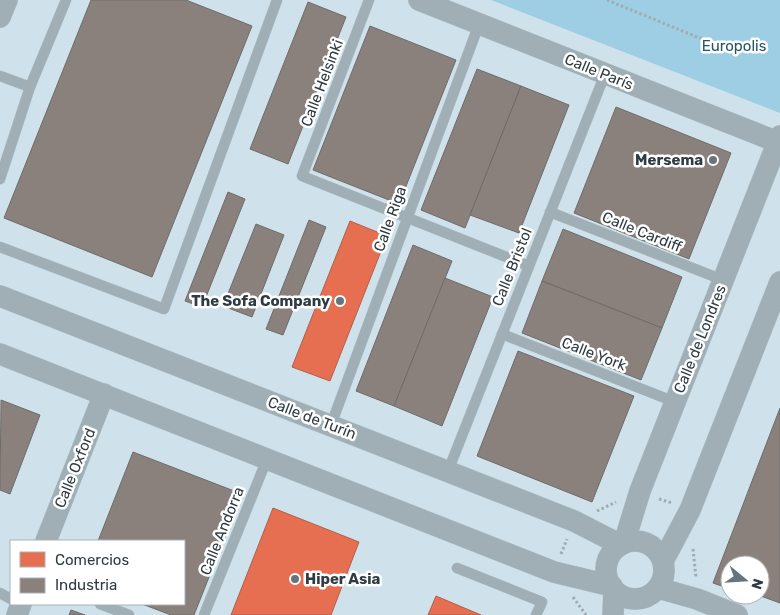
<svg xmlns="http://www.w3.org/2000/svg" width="780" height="615" font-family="Rubik,sans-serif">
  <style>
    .green { fill: #9ecee3 }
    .shops { fill: #e76f51; stroke: #af5f4c }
    .industry { fill: #8a817c; stroke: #6e6c6b }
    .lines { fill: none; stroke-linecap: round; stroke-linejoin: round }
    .service-casing { stroke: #b1c0c7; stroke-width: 11 }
    .minor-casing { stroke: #b1c0c7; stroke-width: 22 }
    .path { stroke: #9facb3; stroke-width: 3; stroke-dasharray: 2.5 2.5; stroke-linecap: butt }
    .service { stroke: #9fafb5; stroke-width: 10 }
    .minor { stroke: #9fafb5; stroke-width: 21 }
    .poi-dot { fill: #66757d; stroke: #fff; stroke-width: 2 }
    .labels { text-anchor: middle; stroke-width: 5; stroke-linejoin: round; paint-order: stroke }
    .park-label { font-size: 15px; fill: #265366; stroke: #fff }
    .street-label { font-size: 15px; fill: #2d3b42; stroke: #fff }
    .poi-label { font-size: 15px; font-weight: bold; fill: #2d3b42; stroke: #fff; text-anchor: end }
  </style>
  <rect width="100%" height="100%" fill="#cfe2eb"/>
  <path class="green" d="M491,0H780V113Z"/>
  <g class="shops">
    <path d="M350,221L387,236L330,381L292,367Z"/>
    <path d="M273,508L359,542L331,615H231Z"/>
    <path d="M436,596L481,615H428Z"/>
  </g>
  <g class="industry">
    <path d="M91,0H186L252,26L152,277L4,218Z"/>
    <path d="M308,2L346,17L288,164L250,149Z"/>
    <path d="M370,26L456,60L399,204L313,170Z"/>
    <path d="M477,69L521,86L465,228L421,210Z"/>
    <path d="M521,86L569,105L519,233L470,215Z"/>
    <path d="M616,107L731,153L689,259L574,213Z"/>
    <path d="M228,192L245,199L202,307L185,301Z"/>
    <path d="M309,220L326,227L283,335L266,329Z"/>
    <path d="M256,224L284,235L252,317L223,306Z"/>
    <path d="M563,229L682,277L662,328L542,281Z"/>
    <path d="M413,245L452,261L394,406L356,391Z"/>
    <path d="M445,278L493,297L442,426L394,406Z"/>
    <path d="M542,281L662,328L641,380L522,333Z"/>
    <path d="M518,351L634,396L592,502L477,456Z"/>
    <path d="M1,400L40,415L10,494L0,490Z"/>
    <path d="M780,408V603L758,595H760V565H730V589L713,583Z"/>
    <path d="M133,452L242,494L194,615H171L142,604H184V541H98Z"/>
    <path d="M71,610L85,615H69Z"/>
  </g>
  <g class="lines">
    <g class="service-casing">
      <g id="service">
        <path d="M369,0L302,176L529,266"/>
        <path d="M0,76L30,87"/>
        <path d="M0,179L30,87L66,0"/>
        <path d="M550,212L723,280"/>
        <path d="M0,247L164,309L277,0"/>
        <path d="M502,334L675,402"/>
        <path d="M331,425L479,24"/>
        <path d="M448,471L605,74"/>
        <path d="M457,568L542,602L536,615"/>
        <path d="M0,593L11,599"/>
        <path d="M100,604L129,615"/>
        <path d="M204,615L267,459"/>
      </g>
    </g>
    <g class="minor-casing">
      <g id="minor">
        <path d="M419,0L780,143"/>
        <path d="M0,17L7,0"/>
        <path d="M0,296L574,521L621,545"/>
        <path d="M0,354L554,572L612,586"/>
        <path d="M46,541L104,394"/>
        <circle cx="635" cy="570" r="29"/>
        <path d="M624,543L640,491L780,136"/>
        <path d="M663,561L690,510L780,282"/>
        <path d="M658,588L697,599L737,615"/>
        <path d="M17,615L21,604"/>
        <path d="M613,615L614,590"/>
      </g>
    </g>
    <g class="path">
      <path d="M607,0L736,53"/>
      <path d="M659,499L672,503"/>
      <path d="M597,511L616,502"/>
      <path d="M693,549L696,578"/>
      <path d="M561,554L567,539"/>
      <path d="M573,597L586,615"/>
    </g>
    <use href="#service" class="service"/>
    <use href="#minor" class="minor"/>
  </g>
  <g class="poi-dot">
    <circle cx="713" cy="160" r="5"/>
    <circle cx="340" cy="301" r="5"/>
    <circle cx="295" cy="579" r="5"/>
  </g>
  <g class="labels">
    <g class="park-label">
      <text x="734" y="51">Europolis</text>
    </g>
    <g class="street-label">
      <text transform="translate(599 72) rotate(22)" y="5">Calle París</text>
      <text transform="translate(322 83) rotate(-69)" y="5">Calle Helsinki</text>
      <text transform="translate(390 219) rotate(-70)" y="5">Calle Riga</text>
      <text transform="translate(642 232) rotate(22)" y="5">Calle Cardiff</text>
      <text transform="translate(512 267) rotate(-68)" y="5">Calle Bristol</text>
      <text transform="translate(700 339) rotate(-68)" y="5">Calle de Londres</text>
      <text transform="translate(594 354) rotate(21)" y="5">Calle York</text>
      <text transform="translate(312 418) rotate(21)" y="5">Calle de Turín</text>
      <text transform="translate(75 468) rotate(-68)" y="5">Calle Oxford</text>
      <text transform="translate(222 531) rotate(-68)" y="5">Calle Andorra</text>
    </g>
    <g class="poi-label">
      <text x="703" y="165">Mersema</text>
      <text x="330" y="306">The Sofa Company</text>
      <text x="305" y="584" text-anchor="start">Hiper Asia</text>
    </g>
  </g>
  <rect x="10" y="540" width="175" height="65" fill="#ffffff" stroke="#abb1b3"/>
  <rect x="20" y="552" width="25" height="15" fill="#e76f51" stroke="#abb1b3"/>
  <text x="55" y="565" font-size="15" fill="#2d3b42">Comercios</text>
  <rect x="20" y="578" width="25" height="15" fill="#8a817c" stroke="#abb1b3"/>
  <text x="55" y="590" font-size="15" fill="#2d3b42">Industria</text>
  <g transform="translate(745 580) rotate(108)"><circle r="24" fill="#ffffff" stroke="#abb1b3"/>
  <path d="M0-4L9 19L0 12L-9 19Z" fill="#66757d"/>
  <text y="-8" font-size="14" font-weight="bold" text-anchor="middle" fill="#2d3b42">N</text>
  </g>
</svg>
